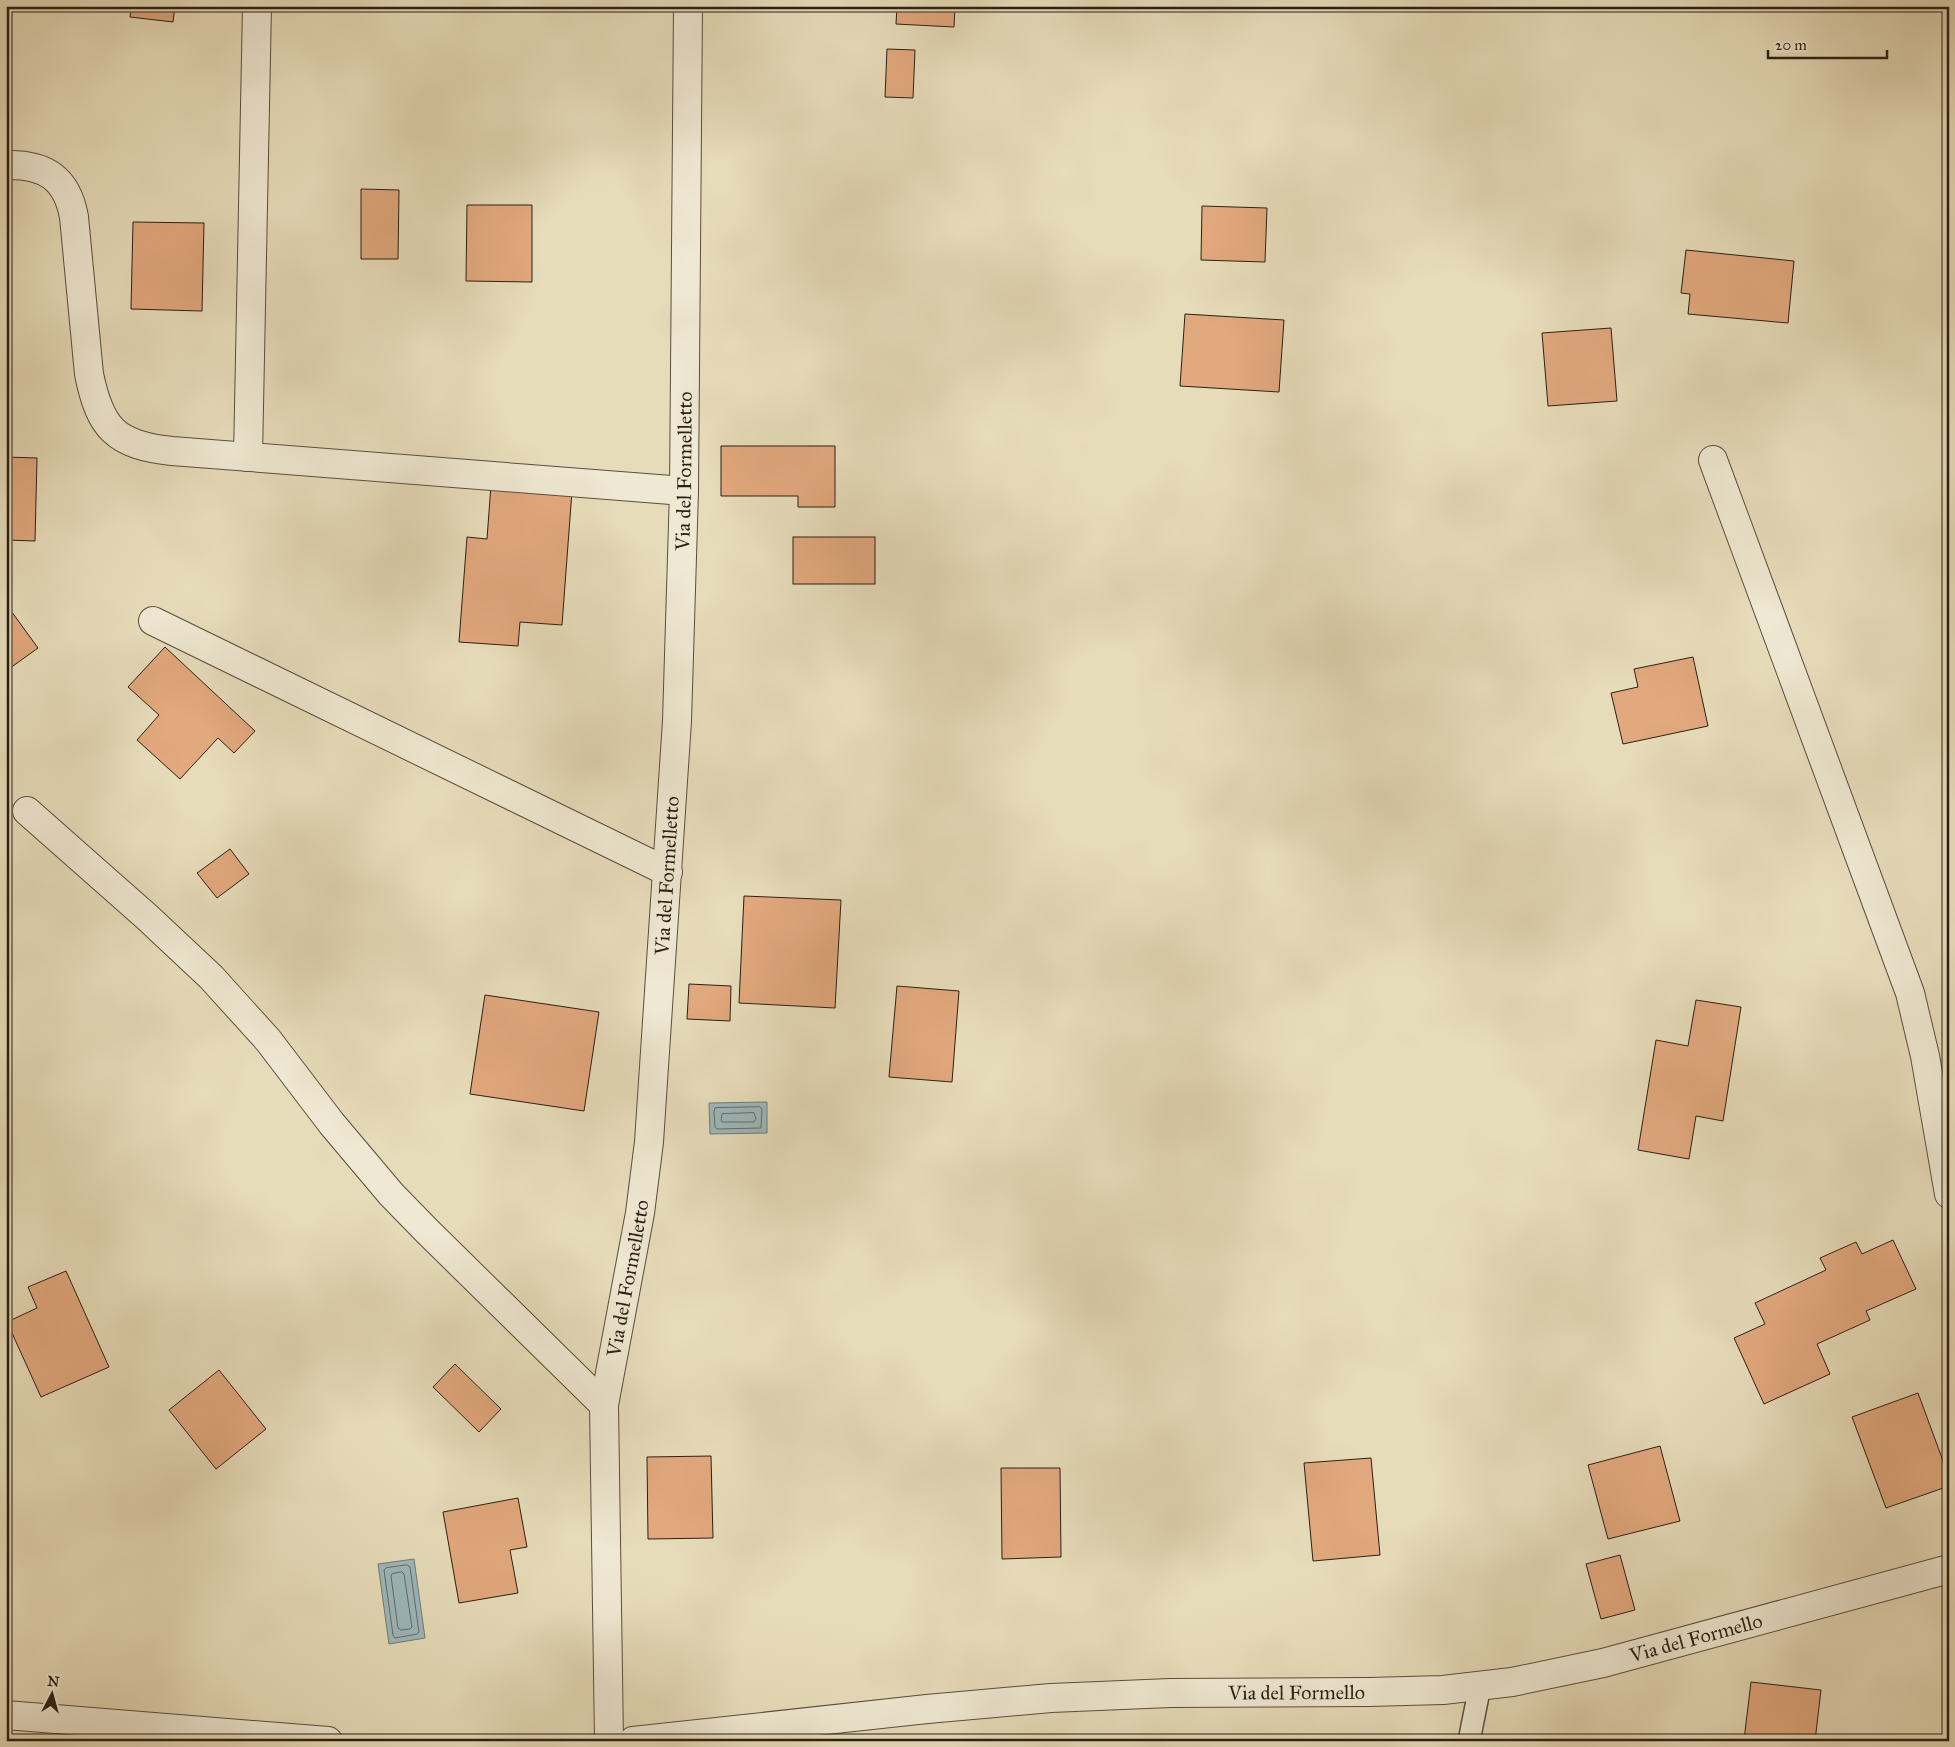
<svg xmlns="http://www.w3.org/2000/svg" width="1955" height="1747" font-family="'IM FELL Great Primer',serif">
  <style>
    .water { fill: #9db8bc; stroke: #6f7b79 }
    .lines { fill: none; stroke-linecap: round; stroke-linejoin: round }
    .shore { stroke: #646c68; stroke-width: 1 }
    .building { fill: #e2a87e; stroke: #2b1f15 }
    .service-casing { stroke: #5a4e3e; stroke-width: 24 }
    .minor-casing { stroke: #5a4e3e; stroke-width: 30 }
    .path { stroke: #2b1f15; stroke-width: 3; stroke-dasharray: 1 2.5; stroke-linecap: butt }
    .service { stroke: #efe8d2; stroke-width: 21 }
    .minor { stroke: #efe8d2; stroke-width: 28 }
    .labels { text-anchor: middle; stroke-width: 4; stroke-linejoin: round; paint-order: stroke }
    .street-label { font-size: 20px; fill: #2b1f15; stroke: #efe8d2 }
  </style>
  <rect width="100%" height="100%" fill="#e7dcba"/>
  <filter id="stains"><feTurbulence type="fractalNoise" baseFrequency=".004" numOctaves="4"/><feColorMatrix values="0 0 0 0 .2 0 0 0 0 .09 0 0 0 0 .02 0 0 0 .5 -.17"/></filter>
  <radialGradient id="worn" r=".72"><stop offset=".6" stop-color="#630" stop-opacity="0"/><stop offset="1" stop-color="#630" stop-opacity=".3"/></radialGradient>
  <g class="water">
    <path d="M767,1102V1133L710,1134L709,1103Z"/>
    <path d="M414,1559L425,1638L389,1644L378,1564Z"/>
  </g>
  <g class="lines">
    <g class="shore">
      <path d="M760,1107L762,1109L761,1128L717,1129L715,1127L714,1111L715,1108Z"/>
      <path d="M754,1113L756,1119L754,1122H723L721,1121L722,1114Z"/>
      <path d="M407,1565L410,1567L419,1632L417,1634L395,1638L393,1635L384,1570L386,1568Z"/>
      <path d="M402,1572L404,1574L412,1627L410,1629L401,1630L398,1628L391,1576L392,1574Z"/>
    </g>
  </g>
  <g class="building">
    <path d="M131,6H175L173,22L130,17Z"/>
    <path d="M897,6H955L954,27L896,24Z"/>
    <path d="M887,49L915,50L913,98L885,97Z"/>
    <path d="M361,189L399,190L398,259H361Z"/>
    <path d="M6,198H11L7,259H6Z"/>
    <path d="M467,205H532V282L466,281Z"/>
    <path d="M1202,206L1267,208L1265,262L1201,260Z"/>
    <path d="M133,222L204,223L202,311L131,309Z"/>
    <path d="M1686,250L1794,261L1788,323L1688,314L1690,294L1681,293Z"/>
    <path d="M1185,314L1284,320L1279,392L1180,386Z"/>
    <path d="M1611,328L1617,401L1548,406L1542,333Z"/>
    <path d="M721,446H835V507H798V496H721Z"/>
    <path d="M6,457L37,458L35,541L6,540Z"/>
    <path d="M491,485L572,491L562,625L520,622L518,646L459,642L467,537L487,539Z"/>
    <rect x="793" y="537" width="82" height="47"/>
    <path d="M6,604L38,648L6,671Z"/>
    <path d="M165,647L255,731L234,753L218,738L180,779L137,740L159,715L128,687Z"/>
    <path d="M1693,657L1708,726L1623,744L1611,693L1638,687L1634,669Z"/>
    <path d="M230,849L249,874L217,898L197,873Z"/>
    <path d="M744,896L841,900L835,1008L739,1003Z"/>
    <path d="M689,984L731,986L730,1021L687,1019Z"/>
    <path d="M897,986L959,991L952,1082L889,1077Z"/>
    <path d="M485,995L599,1012L584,1111L470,1094Z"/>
    <path d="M1696,1000L1741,1007L1723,1121L1696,1116L1689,1159L1638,1150L1656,1040L1688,1046Z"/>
    <path d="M1893,1240L1916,1289L1866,1311L1870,1320L1817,1344L1830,1374L1764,1404L1734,1338L1765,1324L1755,1303L1826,1270L1820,1258L1856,1242L1862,1254Z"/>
    <path d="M66,1271L109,1367L41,1397L7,1322L37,1308L28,1287Z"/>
    <path d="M455,1364L501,1409L479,1432L433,1387Z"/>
    <path d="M219,1370L266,1429L216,1469L169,1410Z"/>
    <path d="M1918,1393L1949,1477V1486L1886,1508L1852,1417Z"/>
    <path d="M1660,1446L1680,1521L1608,1539L1588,1465Z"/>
    <path d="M711,1456L713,1538L648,1539L647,1457Z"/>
    <path d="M1371,1458L1380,1555L1313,1561L1304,1463Z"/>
    <path d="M1001,1468H1060L1061,1557L1002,1559Z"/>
    <path d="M518,1498L527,1547L510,1550L518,1593L459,1603L443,1512Z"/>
    <path d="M1620,1555L1635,1610L1601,1619L1586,1564Z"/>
    <path d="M1751,1682L1821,1690L1815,1741L1744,1740Z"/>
  </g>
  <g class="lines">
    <g class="service-casing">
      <path id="service" d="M1469,1741L1480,1686"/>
    </g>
    <g class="minor-casing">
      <g id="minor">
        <path d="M6,165C45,164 67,178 74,217L89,374C100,428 115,445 172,451L684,491"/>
        <path d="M248,457L257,6"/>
        <path d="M1713,460L1910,993L1925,1056L1949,1194"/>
        <path d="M153,621L668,872"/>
        <path d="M27,811L147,917L211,977L268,1040L332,1124L391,1194L427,1231L604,1405"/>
        <path d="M6,1715L328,1741"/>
        <path id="s1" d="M609,1741L604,1405L640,1213L649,1142L677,721L684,491L688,6"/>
        <path id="s2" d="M633,1741L927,1709L1051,1698L1170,1693L1369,1692L1443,1690L1512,1682L1603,1663L1949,1569"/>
      </g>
    </g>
    <path class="path" d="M1945,6L1949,7"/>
    <use href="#service" class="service"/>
    <use href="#minor" class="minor"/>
  </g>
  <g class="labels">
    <g class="street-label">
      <text dy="7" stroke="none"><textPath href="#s1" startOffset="1275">Via del Formelletto</textPath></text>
      <text dy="7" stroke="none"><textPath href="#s1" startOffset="870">Via del Formelletto</textPath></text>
      <text dy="7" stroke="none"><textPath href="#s1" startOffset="465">Via del Formelletto</textPath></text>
      <text dy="7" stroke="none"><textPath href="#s2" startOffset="1071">Via del Formello</textPath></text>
      <text dy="7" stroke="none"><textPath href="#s2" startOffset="666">Via del Formello</textPath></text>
    </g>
  </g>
  <rect width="1955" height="1747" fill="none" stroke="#e7dcba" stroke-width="25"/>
  <rect x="8" y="8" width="1940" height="1732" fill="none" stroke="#2b1f15" stroke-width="2.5"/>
  <rect x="12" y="12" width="1930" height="1722" fill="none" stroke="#2b1f15"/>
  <g transform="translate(52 1694) rotate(6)" stroke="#efe8d2" stroke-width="4" paint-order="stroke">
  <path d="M0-4L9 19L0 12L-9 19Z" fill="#2b1f15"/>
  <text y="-8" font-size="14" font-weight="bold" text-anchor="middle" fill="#2b1f15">N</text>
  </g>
  <path d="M1768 50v8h119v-8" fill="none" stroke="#2b1f15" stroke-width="2.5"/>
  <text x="1775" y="50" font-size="15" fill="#2b1f15" stroke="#efe8d2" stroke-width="4" paint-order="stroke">20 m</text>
  <rect width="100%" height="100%" filter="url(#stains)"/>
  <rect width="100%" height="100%" fill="url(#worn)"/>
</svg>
